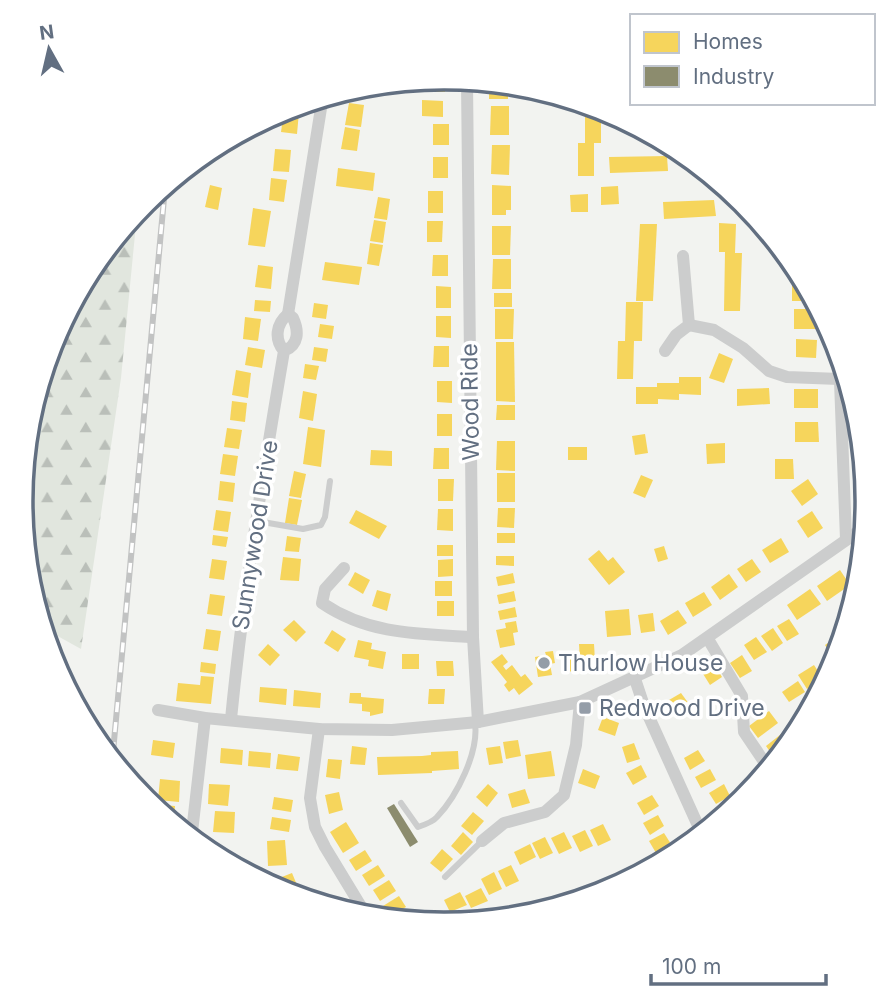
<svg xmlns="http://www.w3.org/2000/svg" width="889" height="1002" font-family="Inter,sans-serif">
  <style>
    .green { fill: #e1e6de }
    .forest { fill: url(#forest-firs) }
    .homes { fill: #f6d55c }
    .industry { fill: #8c8c6e }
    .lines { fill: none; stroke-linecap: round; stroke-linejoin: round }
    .service { stroke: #cccdcd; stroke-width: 6 }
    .minor { stroke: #cccdcd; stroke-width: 12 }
    .rail-casing { stroke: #c2c3c3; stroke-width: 6 }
    .rail { stroke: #fff; stroke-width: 3.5; stroke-dasharray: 10; stroke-linecap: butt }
    .poi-dot { fill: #949da8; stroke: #fff; stroke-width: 2.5 }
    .labels { text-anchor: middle; stroke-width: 7; stroke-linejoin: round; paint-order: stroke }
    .street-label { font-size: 23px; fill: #626f81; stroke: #fff }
    .poi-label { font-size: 23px; fill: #626f81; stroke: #fff; text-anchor: start }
    .rim { fill: none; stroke: #626f81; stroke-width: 3.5 }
  </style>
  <defs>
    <pattern id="forest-firs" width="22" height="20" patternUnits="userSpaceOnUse" patternTransform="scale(1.75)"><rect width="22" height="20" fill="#e1e6de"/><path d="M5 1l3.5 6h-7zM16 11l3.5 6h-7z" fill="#babfb9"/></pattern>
  </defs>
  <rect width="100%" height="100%" fill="#f2f3f0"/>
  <path class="green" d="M33,442L38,584L21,501Z"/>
  <path class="forest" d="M137,214L121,378L81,649L54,634L51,652L35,574L28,464L53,339Z"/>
  <g class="homes">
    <path d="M445,78V92H430V81Z"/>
    <path d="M489,86L508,90V99H489Z"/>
    <path d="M422,100L443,101V117L422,116Z"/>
    <path d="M349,103L364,105L361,127L345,125Z"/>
    <path d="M576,104L592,107V110H601V143H594V176H578V143H585V110H576Z"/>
    <path d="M491,106H509V135H490Z"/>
    <path d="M284,110L299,112L297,134L281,132Z"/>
    <rect x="433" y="124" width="16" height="21"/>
    <path d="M345,127L360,130L357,151L341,149Z"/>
    <path d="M492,145H510L509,175L491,174Z"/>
    <path d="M275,149L291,150L289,172L273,171Z"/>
    <path d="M667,156L668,171L610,173L609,157Z"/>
    <rect x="433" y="157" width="15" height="21"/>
    <path d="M338,168L375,173L373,191L336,186Z"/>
    <path d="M271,178L287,180L284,202L269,200Z"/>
    <path d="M210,185L222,188L218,210L205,207Z"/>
    <path d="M492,185L511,186V210H506V215H492Z"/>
    <path d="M618,186L619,204L601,205V187Z"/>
    <rect x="428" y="191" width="15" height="22"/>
    <path d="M588,194V212H571L570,195Z"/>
    <path d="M378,197L390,199L387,220L374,218Z"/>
    <path d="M714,200L716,216L664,219L663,202Z"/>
    <path d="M253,208L271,211L265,247L248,245Z"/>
    <path d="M374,220L386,222L383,243L370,241Z"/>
    <path d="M427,221H443L442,242H427Z"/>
    <path d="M719,223L736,224L735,253H742L740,311H724L725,252H719Z"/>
    <path d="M640,224H657L653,301H636Z"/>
    <path d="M492,226H511L510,255H492Z"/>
    <path d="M370,243L383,245L379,266L367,264Z"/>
    <path d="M433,255H448V276H432Z"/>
    <path d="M493,259H511V289H492Z"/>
    <path d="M325,262L362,267L359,285L322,280Z"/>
    <path d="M258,265L273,267L271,289L255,287Z"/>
    <path d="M792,281H797L810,301H792Z"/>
    <path d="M436,286L451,287V308H436Z"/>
    <rect x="494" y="293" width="18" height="14"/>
    <path d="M255,300L271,301L270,312L254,311Z"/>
    <path d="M626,302H643L642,341H634L633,379H617L618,341H625Z"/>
    <path d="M314,303L328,305L326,319L312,317Z"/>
    <path d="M495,309H514L513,339H495Z"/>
    <path d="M794,309H816L817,329H794Z"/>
    <path d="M436,316H451V338L436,337Z"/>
    <path d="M245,317L261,319L258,341L243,339Z"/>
    <path d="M320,324L334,326L332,339L318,337Z"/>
    <path d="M796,339L817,340L816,358L796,357Z"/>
    <path d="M496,342H514L515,402L496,401Z"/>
    <path d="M434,346H449V367H433Z"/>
    <path d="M248,347L265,350L262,368L245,365Z"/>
    <path d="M314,347L328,349L326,362L312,360Z"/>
    <path d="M719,353L733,359L724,383L709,378Z"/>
    <path d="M305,364L319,366L316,380L303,378Z"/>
    <path d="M236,370L251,373L248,398L232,395Z"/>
    <path d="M679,377H701V395L679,394V400L658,399V404H636V387H657V383H679Z"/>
    <path d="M437,381H452V403L437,402Z"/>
    <path d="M769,388L770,404L737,406V389Z"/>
    <rect x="794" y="389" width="24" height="19"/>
    <path d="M303,391L317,394L313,421L299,418Z"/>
    <path d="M232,401L247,403L245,422L230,420Z"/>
    <path d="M497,405H515V420H496Z"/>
    <rect x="437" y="414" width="15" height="22"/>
    <path d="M795,422H818L819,442H795Z"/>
    <path d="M308,427L325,430L321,467L303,464Z"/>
    <path d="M227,428L242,430L239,449L224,447Z"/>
    <path d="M645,434L648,453L635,455L632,436Z"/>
    <path d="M497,441H515V471L496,470Z"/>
    <path d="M725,443V463L707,464L706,444Z"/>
    <rect x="568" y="447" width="19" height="13"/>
    <path d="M434,448H449V469H433Z"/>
    <path d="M371,450L392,451V466L370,465Z"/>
    <path d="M223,454L238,456L235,476L220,474Z"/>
    <path d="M775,459H793L794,479H775Z"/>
    <path d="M294,471L306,474L301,498L289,496Z"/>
    <rect x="497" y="473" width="18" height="29"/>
    <path d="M641,475L653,480L645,498L633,493Z"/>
    <path d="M438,479H454L453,501H438Z"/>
    <path d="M808,479L818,494L802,506L791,491Z"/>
    <path d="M220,481L235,483L233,502L218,500Z"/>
    <path d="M289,498L302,500L297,525L285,523Z"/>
    <path d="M498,508H515L514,528L497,527Z"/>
    <path d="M438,509H453V531L437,530Z"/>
    <path d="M216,510L231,512L228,532L213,530Z"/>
    <path d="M356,510L387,526L379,539L349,523Z"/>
    <path d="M812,511L823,528L808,538L797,521Z"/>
    <rect x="497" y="533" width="18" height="10"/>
    <path d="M213,535L228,537L226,547L212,545Z"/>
    <path d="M287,536L301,538L299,552L285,551Z"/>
    <path d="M781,538L789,552L770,563L762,550Z"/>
    <rect x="437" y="545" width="16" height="11"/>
    <path d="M664,546L668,559L658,562L654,549Z"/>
    <path d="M599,550L608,561L613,557L625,572L609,585L588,559Z"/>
    <path d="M496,556H514V566L496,565Z"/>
    <path d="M283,557L301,559L299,581L280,580Z"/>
    <path d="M212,559L227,561L224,580L209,578Z"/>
    <path d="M453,559V576L438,577V560Z"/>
    <path d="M752,559L761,572L746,582L737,569Z"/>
    <path d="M840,570L850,585L827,601L817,586Z"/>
    <path d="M355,572L370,580L363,594L348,585Z"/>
    <path d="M513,573L515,583L498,586L496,577Z"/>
    <path d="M729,574L738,587L720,600L711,587Z"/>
    <rect x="435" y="581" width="17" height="15"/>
    <path d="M810,589L821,604L797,620L787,605Z"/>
    <path d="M377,590L391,594L387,611L372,606Z"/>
    <path d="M514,591L516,601L499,604L497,595Z"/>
    <path d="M704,592L712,605L693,617L685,603Z"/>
    <path d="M210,594L225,596L222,616L207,614Z"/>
    <rect x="437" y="601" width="17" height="15"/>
    <path d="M515,607L517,617L500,620L498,611Z"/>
    <path d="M629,609L631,635L607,637L605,611Z"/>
    <path d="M678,610L687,623L668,635L660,621Z"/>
    <path d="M653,613L655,631L641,633L638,615Z"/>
    <path d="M789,619L799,634L787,641L777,626Z"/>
    <path d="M294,620L306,632L296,642L283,630Z"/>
    <path d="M516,621L518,632L513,633L515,645L500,648L496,630L506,628L505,623Z"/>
    <path d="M773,628L783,643L772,651L761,636Z"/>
    <path d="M206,629L221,631L218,651L203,649Z"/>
    <path d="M332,630L346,639L338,652L324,643Z"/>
    <path d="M841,634L838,652L832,656L825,645Z"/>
    <path d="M756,637L767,652L754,660L744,645Z"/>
    <path d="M358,640L372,643L371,649L386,652L383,669L368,666L369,660L354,657Z"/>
    <path d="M268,644L280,655L270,666L258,655Z"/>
    <path d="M579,644H594L595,661L580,662Z"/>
    <path d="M553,651L555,663L550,664L552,675L538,677L535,657L546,655L545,652Z"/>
    <rect x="402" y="654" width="17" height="15"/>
    <path d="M502,654L508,662L503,666L506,670L512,665L521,677L525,674L533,684L519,695L514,688L509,692L504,685L507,682L491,662Z"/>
    <path d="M561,654H576L577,671L562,672Z"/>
    <path d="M742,655L752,671L740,678L730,663Z"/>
    <path d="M436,661H453L454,676H437Z"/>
    <path d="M712,661L722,677L710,685L700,669Z"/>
    <path d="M201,662L216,664L215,674L200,672Z"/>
    <path d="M814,665L823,679L807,689L798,675Z"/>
    <path d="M201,676L214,677L211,704L176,701L178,683L200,685Z"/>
    <path d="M798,681L805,692L789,702L782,692Z"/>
    <path d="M260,687L287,689L286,705L259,702Z"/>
    <path d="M429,689H445L444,704H428Z"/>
    <path d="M294,690L321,693L320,708L293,706Z"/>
    <path d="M350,693H361V697L384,699L383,713L370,716V712L362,711V704L349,703Z"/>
    <path d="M681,693L692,708L679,716L669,700Z"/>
    <path d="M769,711L778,723L758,738L749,726Z"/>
    <path d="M603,717L619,723L615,736L598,730Z"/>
    <path d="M785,731L788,735L773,756L766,746Z"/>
    <path d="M153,740L175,743L173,758L151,755Z"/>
    <path d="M518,740L521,756L506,759L503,742Z"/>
    <path d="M634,743L640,759L627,763L622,747Z"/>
    <path d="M352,746L367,748L365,765L350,764Z"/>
    <path d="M500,746L503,763L489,765L486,748Z"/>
    <path d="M221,748L243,750L242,765L220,763Z"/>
    <path d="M698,750L705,761L690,770L684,758Z"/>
    <path d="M249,751L271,753L270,768L248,766Z"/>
    <path d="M458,751L459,769L432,771V773L378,775L377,757L422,756L431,755V752Z"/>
    <path d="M551,751L555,776L528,779L525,755Z"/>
    <path d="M278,754L300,757L298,771L276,769Z"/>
    <path d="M328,759L342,760L340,779L326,777Z"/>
    <path d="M641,765L647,777L633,785L626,773Z"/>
    <path d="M583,769L600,776L595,789L578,783Z"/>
    <path d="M710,769L716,780L701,788L695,777Z"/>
    <path d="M160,779L180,781L179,802L158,800Z"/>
    <path d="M209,784L230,785L228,806L208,804Z"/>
    <path d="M488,784L498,793L487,807L476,797Z"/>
    <path d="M724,784L730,796L716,804L709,793Z"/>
    <path d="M525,789L530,803L512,808L508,794Z"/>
    <path d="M339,792L343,810L329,814L325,795Z"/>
    <path d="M652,795L659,806L644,815L637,803Z"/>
    <path d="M274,797L293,800L291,812L272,809Z"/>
    <path d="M151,804L175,806L174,820L172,818Z"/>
    <path d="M215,811L235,812L234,833L213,832Z"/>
    <path d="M473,812L484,821L472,835L461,826Z"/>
    <path d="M658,815L664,826L650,835L643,823Z"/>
    <path d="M272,817L291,820L289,832L270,829Z"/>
    <path d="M346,822L359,843L343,853L330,832Z"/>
    <path d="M603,824L611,840L598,846L590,830Z"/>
    <path d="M585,830L593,846L580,852L572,836Z"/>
    <path d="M463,832L473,842L461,855L451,846Z"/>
    <path d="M564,832L572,848L559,854L551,838Z"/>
    <path d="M664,833L671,844L656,853L649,841Z"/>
    <path d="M545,837L553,853L540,859L532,843Z"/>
    <path d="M285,840L287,865L268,866L267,841Z"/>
    <path d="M530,844L536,857L520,865L514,852Z"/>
    <path d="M442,849L453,859L441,872L430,863Z"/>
    <path d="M365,850L372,861L356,871L349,860Z"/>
    <path d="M378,865L385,876L369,886L362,875Z"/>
    <path d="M511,865L519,881L506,887L498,871Z"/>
    <path d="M494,872L502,889L489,895L481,879Z"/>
    <path d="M292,873L297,885L301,896L282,892L274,880Z"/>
    <path d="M389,880L396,891L380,901L373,890Z"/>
    <path d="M481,888L488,901L471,908L465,896Z"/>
    <path d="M460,892L467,905L450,912L444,900Z"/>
    <path d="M399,896L406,907L393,914L387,913L383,906Z"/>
  </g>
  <path class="industry" d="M394,804L418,842L410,847L387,808Z"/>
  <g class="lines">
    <g class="service">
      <path d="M257,521L303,529L321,525L325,517L330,481"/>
      <path d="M401,803L418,827C424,825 433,822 437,817C457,796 479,752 475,723"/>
      <path d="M445,877L482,841"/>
    </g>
    <g class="minor">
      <path d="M467,82L473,637L478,722"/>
      <path d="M288,314L322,102"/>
      <path d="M689,325L714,330L743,348L769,371L787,377L839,379"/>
      <path d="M665,351L676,335L689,325L683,256"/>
      <path d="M839,355L846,539"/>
      <path d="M344,568L325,589L322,603C369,635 419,634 473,637"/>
      <path d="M708,639L742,696L744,732L767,766"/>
      <path d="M635,679L644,706L700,830"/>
      <path d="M158,710L205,718L319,729L392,730L478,722L580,702L682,655L862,529"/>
      <path d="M231,719C243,596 263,474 284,351C274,339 276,324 288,314L293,318C299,331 299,345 284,351"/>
      <path d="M319,729L310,798L315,827L325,847L362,908"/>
      <path d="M192,832L205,718"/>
      <path d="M482,841L504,823L545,812L564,795L576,745L580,702"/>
    </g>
    <g class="rail-casing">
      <path id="rail" d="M113,752L165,188"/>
    </g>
    <use href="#rail" class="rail"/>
  </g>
  <g class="poi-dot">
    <circle cx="544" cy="663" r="7"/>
    <rect x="578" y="701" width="14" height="14" rx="3.5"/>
  </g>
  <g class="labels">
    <g class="street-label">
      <text transform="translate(470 402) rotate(-91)" y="8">Wood Ride</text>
      <text transform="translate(255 535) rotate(-81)" y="8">Sunnywood Drive</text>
    </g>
    <g class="poi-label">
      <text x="558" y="671">Thurlow House</text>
      <text x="599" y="716">Redwood Drive</text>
    </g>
  </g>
  <path d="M0 0H889V1002H0ZM33 501a411 411 0 1 1 822 0a411 411 0 1 1-822 0Z" fill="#fff" fill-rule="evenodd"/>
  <path class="rim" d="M33 501a411 411 0 1 1 822 0a411 411 0 1 1-822 0Z"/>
  <rect x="630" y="14" width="245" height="91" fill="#ffffff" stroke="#c0c5cd" stroke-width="2"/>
  <rect x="644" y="32" width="35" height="21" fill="#f6d55c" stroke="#c0c5cd" stroke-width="2"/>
  <text x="693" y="49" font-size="21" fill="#626f81">Homes</text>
  <rect x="644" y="66" width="35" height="21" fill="#8c8c6e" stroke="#c0c5cd" stroke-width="2"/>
  <text x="693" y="84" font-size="21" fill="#626f81">Industry</text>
  <g transform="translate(49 49) rotate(352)" stroke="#ffffff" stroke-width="5" paint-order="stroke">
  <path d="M0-5L12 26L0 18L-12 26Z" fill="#626f81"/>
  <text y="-10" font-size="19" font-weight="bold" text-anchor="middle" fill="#626f81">N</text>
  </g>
  <path d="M651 974v10h175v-10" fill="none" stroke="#626f81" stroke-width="3.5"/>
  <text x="662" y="974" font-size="21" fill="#626f81" stroke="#ffffff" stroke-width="5" paint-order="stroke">100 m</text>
</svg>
